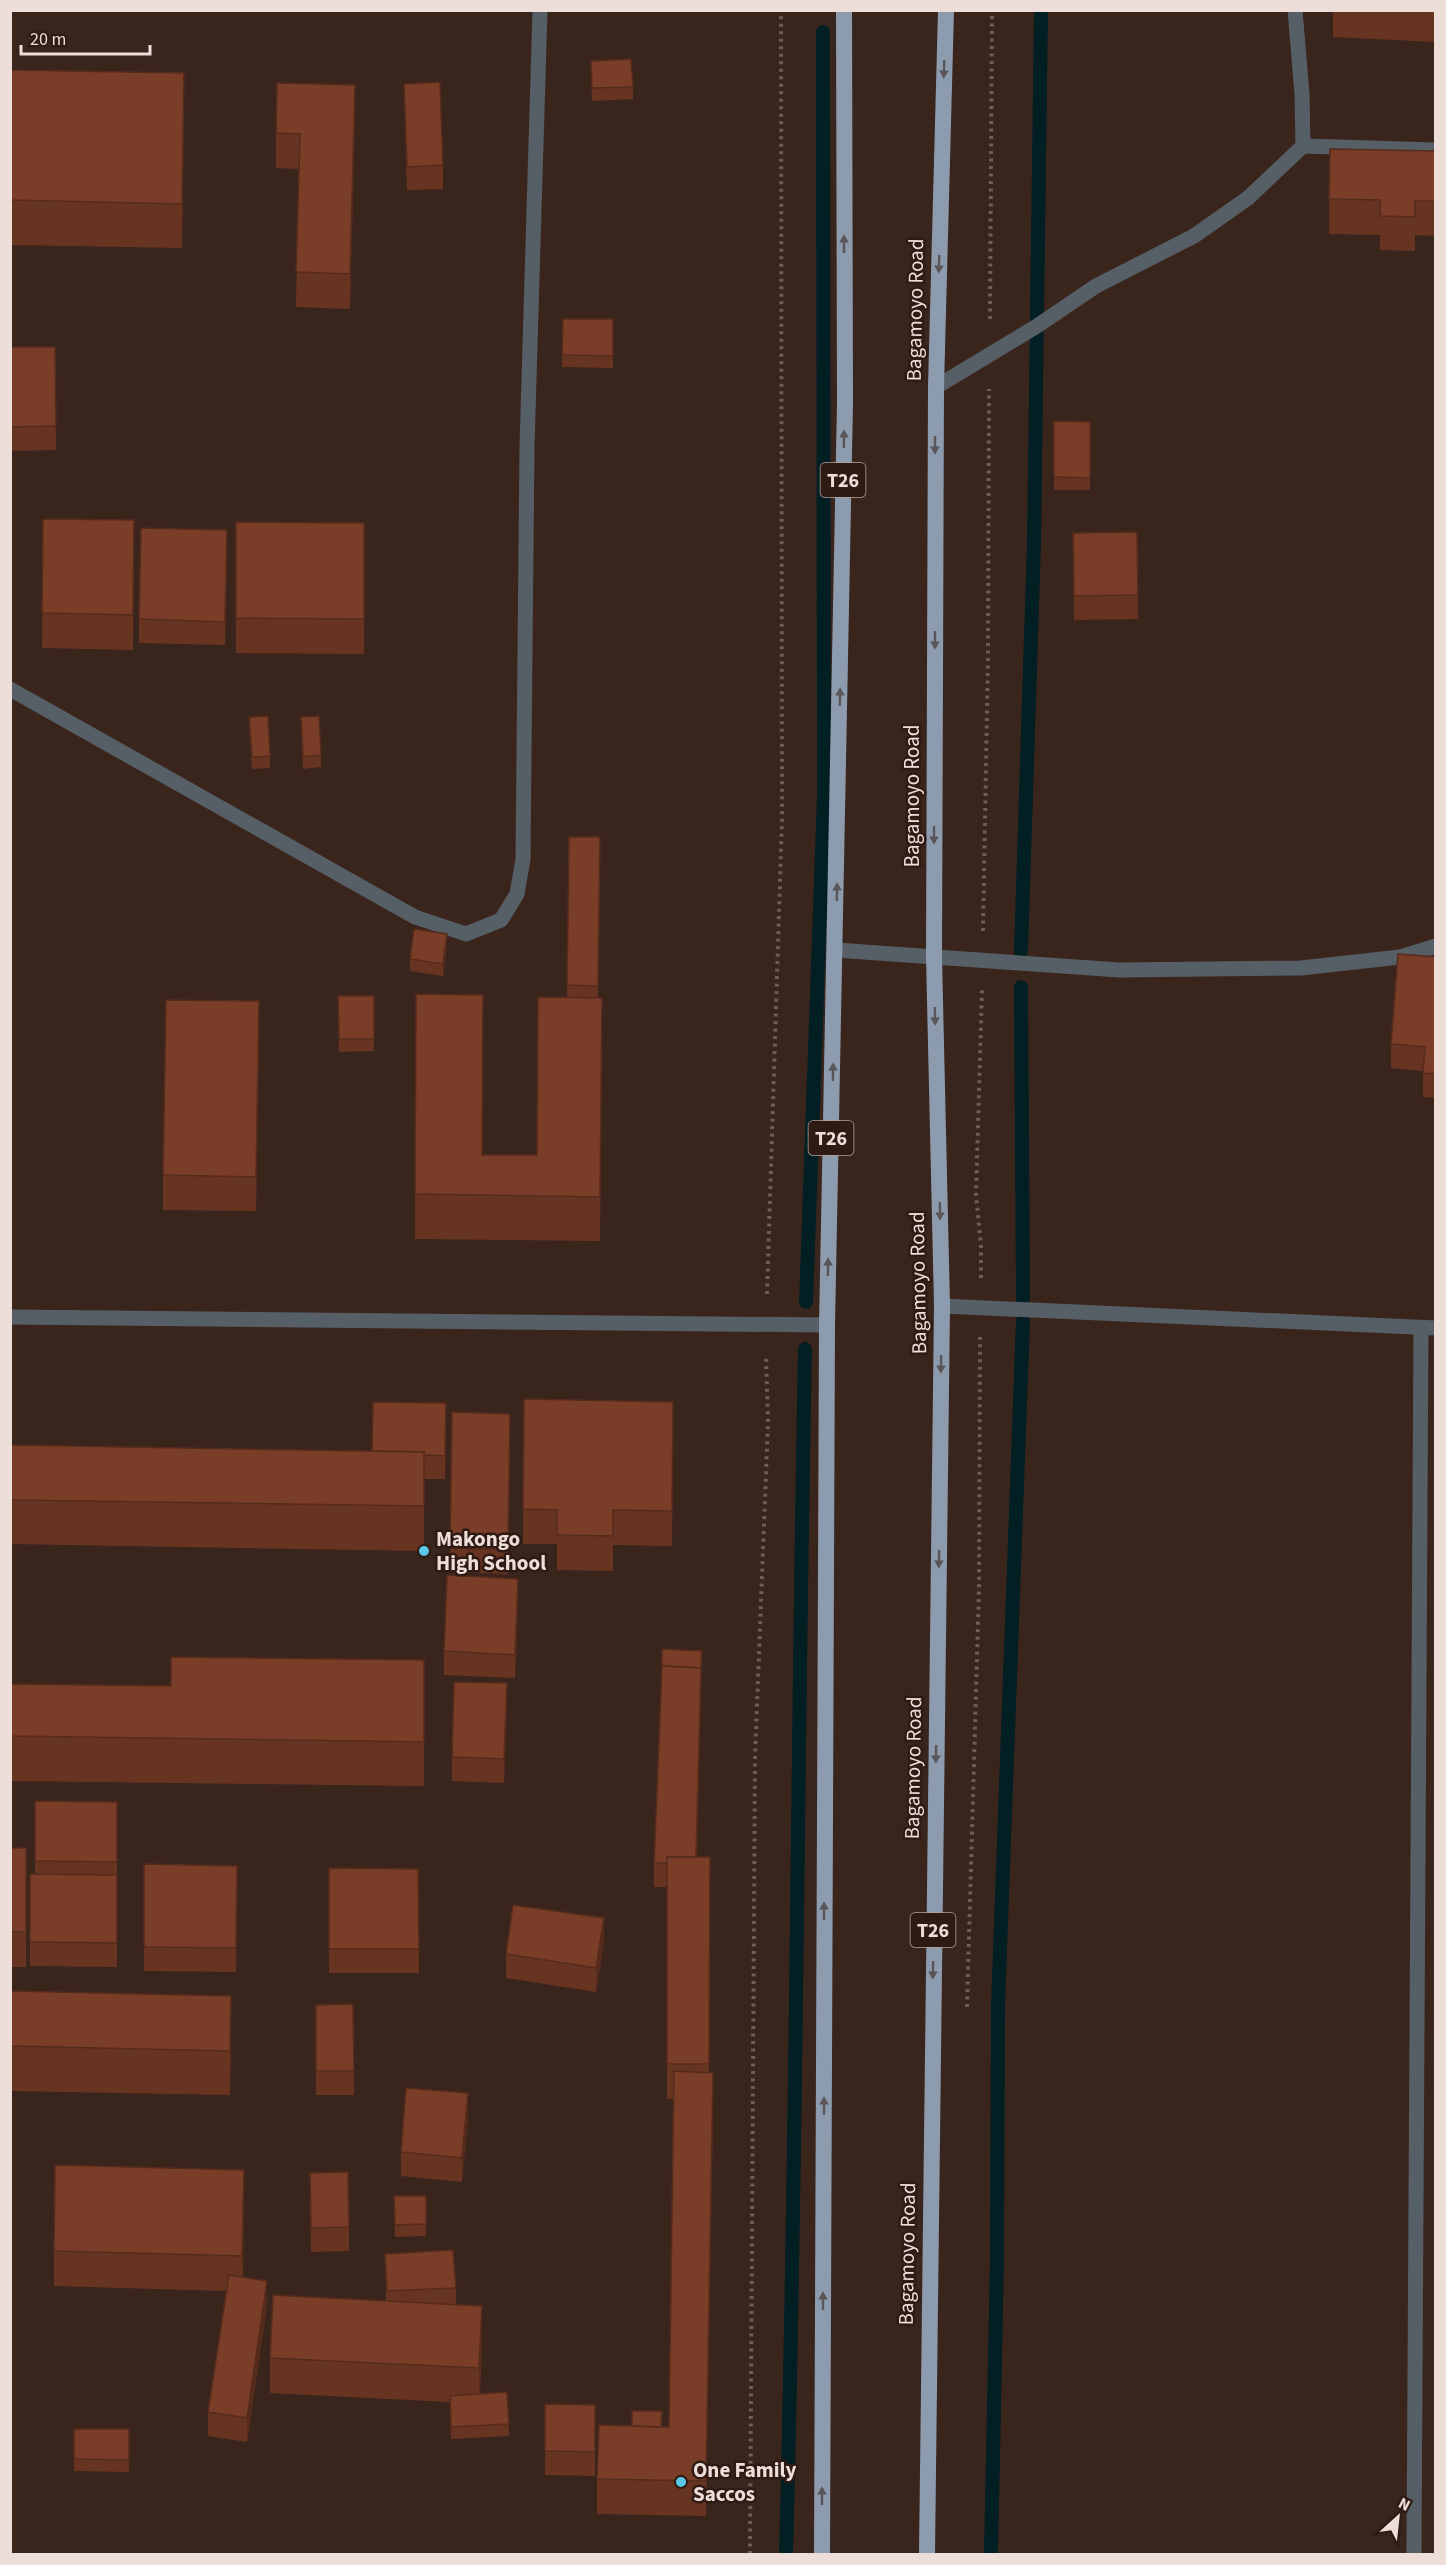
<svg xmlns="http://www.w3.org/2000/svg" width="1446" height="2565" font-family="'Source Sans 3',sans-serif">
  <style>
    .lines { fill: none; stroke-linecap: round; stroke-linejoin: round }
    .stream { stroke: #021f23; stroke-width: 14 }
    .path { stroke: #705d56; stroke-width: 4; stroke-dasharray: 3 4.5; stroke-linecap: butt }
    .service { stroke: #575f66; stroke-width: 15 }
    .trunk { stroke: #8c9cae; stroke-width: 16 }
    .wall { fill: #683422 }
    .shaded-wall { fill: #552b1c }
    .building { fill: #793d28; stroke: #552b1c; stroke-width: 1.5 }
    .oneway { fill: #595559 }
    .poi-dot { fill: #5bc8e6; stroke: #2f1b14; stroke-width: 2 }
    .labels { text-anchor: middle; stroke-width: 5; stroke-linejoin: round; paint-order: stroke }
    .shield { fill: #2f1b14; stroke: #b4a49e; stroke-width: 1.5 }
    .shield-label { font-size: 20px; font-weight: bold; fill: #edded9 }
    .street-label { font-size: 21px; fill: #edded9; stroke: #2f1b14 }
    .poi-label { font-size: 21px; font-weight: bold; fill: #edded9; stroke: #2f1b14; text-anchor: start }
  </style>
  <rect width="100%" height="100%" fill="#3a251d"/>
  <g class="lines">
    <g class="stream">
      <path d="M1021,951L1034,543L1041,10"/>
      <path d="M1021,987L1023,1299"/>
      <path d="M806,1302L824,797L823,32"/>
      <path d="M786,2554C797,2153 797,1751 805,1349"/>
      <path d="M991,2554L997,2259L998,2005L1023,1321"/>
    </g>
    <g class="path">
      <path d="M990,319L992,10"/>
      <path d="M983,931L988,656L989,389"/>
      <path d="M981,1278V1246L976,1195L982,989"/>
      <path d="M767,1294L782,818L781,10"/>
      <path d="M967,2007L979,1588L980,1337"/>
      <path d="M750,2554L755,1757L768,1422L766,1355"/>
    </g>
    <g class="service">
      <path d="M1303,146L1436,150"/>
      <path d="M936,387L1037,326L1096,286L1194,236L1248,198L1303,146L1302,94L1295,10"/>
      <path d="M10,689L415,917L466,934L501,920L517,894L523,859L527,446L540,10"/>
      <path d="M836,950L1119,970L1301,968L1400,957L1436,946"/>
      <path d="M942,1306L1436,1328"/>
      <path d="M10,1317L827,1325"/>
      <path d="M1414,2554L1421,1328"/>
    </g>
    <g class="trunk">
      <path d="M822,2554L827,1325L845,402L844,10"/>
      <path d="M927,2554L942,1306L934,957L936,387L946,10"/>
    </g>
  </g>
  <g class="wall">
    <path d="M1333,10H1436V42L1333,37Z"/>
    <path d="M591,61L633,87V99L592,101Z"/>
    <path d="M10,70L184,118L182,248L10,245Z"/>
    <path d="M404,84L443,165V189L407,190Z"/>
    <path d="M355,120L350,309L296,307L299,169L276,168V133Z"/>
    <path d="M1330,149L1436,151V236L1415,235V251L1380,250V235L1329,234Z"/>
    <path d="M563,319H613V368L562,367Z"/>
    <path d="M10,347H55L56,450L10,451Z"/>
    <path d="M1054,421L1090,422V490H1054Z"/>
    <path d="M43,519L134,520L133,650L42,648Z"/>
    <path d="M236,522L364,523V654L236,653Z"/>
    <path d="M1137,532L1138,619L1074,620L1073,533Z"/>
    <path d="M227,554L225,645L139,643V619Z"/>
    <path d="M249,717L270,756V768L252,769Z"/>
    <path d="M301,717L321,755V767L303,769Z"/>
    <path d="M569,837H600L598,998H602L600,1241L415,1239L416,994L482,1155H537L567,997Z"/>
    <path d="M447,946L443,976L410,971V959Z"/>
    <path d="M1436,957V1098L1423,1097V1071L1391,1068V1044Z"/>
    <path d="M338,996H374V1051L339,1052Z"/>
    <path d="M259,1036L256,1211L163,1210V1175Z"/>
    <path d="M524,1399L673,1436L672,1546L613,1545V1571L557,1570V1544H523Z"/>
    <path d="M446,1427L445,1479H424V1551L10,1544V1445L372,1451Z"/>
    <path d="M510,1438L508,1574L450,1572V1548Z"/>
    <path d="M518,1603L515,1678L444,1675V1651Z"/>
    <path d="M702,1651L697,1857H710L709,2073L713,2108L706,2516L597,2514V2479L662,2427H669L673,2099H667V1887H654V1863Z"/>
    <path d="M424,1660V1786L10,1781V1684L171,1686Z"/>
    <path d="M507,1707L504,1783L452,1781V1757Z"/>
    <path d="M35,1801L117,1802V1967L30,1966V1874H35Z"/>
    <rect x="10" y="1848" width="16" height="119"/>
    <path d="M144,1864L237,1866L236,1972L144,1971Z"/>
    <path d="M329,1868L418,1869L419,1973H329Z"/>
    <path d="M604,1942L596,1992L506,1978V1954Z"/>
    <path d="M10,1991L231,2040L230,2095L10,2091Z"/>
    <path d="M353,2004L354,2095H316V2005Z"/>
    <path d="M468,2117L462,2182L401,2176V2152Z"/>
    <path d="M310,2173L349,2227V2251L311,2252Z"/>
    <path d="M394,2196H426V2236L395,2237Z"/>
    <path d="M244,2205L243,2278L267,2305L247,2442L208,2436V2412L226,2291L54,2286V2251Z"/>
    <path d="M385,2254L456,2288V2305L482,2341L480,2394L509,2424V2436L451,2439L450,2402L270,2393V2358L386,2301Z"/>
    <path d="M545,2404L595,2405V2476L545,2475Z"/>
    <path d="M74,2429H129V2472L74,2471Z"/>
  </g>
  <g class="shaded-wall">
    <path d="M184,73V118L182,248V204Z"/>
    <path d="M355,85V120L350,309V274Z"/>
    <path d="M447,934V946L443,976V964Z"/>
    <path d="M259,1001V1036L256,1211V1177Z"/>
    <path d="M518,1579V1603L515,1678V1655Z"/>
    <path d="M702,1651L701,1692L696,1888L700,1689Z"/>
    <path d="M507,1683V1707L504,1783V1759Z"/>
    <path d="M604,1918V1942L596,1992V1968Z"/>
    <path d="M231,1996V2040L230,2095V2051Z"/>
    <path d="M713,2073V2108L706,2516V2481Z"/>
    <path d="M468,2093V2117L462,2182V2158Z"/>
    <path d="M244,2170V2205L242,2291V2256Z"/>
    <path d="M267,2281V2305L247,2442V2418Z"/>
    <path d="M482,2306V2341L479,2403V2368Z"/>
  </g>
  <g class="building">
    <path d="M631,59L633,87L592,88L591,61Z"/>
    <path d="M10,70L184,73L182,204L10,200Z"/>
    <path d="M440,82L443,165L407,167L404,84Z"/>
    <path d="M277,83L355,85L350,274L296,272L300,134L276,133Z"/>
    <path d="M1330,149L1436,151V201H1415V217L1380,216V200L1329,199Z"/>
    <path d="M563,319H613V356L562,355Z"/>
    <path d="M10,347H55L56,426L10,427Z"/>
    <path d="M1054,421L1090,422V478L1054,477Z"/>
    <path d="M43,519L134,520L133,615L42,613Z"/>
    <path d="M236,522L364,523V619L236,618Z"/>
    <path d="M141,528L227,530L225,622L139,619Z"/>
    <path d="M1137,532L1138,595L1074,596L1073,533Z"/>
    <path d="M268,716L270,756L252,757L249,717Z"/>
    <path d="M319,716L321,755L303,757L301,717Z"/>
    <path d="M569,837H600L598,986L567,985Z"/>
    <path d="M414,929L447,934L443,964L410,959Z"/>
    <path d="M1398,954L1436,957V1074L1423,1073L1425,1047L1391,1044Z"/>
    <path d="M416,994L483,995L482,1155H537L538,997L602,998L600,1197L415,1194Z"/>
    <path d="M338,996H374V1039H339Z"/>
    <path d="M166,1000L259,1001L256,1177L163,1175Z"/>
    <path d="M524,1399L673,1402L672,1511L613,1510V1536L557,1535V1510L523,1509Z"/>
    <path d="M373,1402L446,1403L445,1456L424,1455V1452L372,1451Z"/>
    <path d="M452,1412L510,1414L508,1550L450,1548Z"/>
    <path d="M10,1445L424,1452V1506L10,1500Z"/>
    <path d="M447,1575L518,1579L515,1655L444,1651Z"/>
    <path d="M662,1649L702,1651L701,1668L662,1666Z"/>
    <path d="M171,1657L424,1660V1742L10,1736V1684L171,1686Z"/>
    <path d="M662,1666L701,1668L696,1857H667V1863H654Z"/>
    <path d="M454,1682L507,1683L504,1759L452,1757Z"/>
    <path d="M35,1801L117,1802V1862L35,1861Z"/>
    <rect x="10" y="1848" width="16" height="84"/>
    <path d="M667,1857H710L709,2064H667Z"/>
    <path d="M144,1864L237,1866L236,1948L144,1947Z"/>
    <path d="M329,1868L418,1869L419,1949H329Z"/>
    <path d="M30,1874L117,1875V1943L30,1942Z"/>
    <path d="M513,1905L604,1918L596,1968L506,1954Z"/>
    <path d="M10,1991L231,1996L230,2051L10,2046Z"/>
    <path d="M353,2004L354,2071H316V2005Z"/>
    <path d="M674,2071L713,2073L706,2481L597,2479L599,2425L669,2427Z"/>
    <path d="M406,2088L468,2093L462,2158L401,2152Z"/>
    <path d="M55,2165L244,2170L242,2256L54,2251Z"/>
    <path d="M348,2172L349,2227L311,2228L310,2173Z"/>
    <path d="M394,2196H426V2224L395,2225Z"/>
    <path d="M453,2250L456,2288L387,2291L385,2254Z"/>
    <path d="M229,2275L267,2281L247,2418L208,2412Z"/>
    <path d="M273,2295L482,2306L479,2368L270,2358Z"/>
    <path d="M507,2392L509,2424L451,2427L450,2396Z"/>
    <path d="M545,2404L595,2405V2452L545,2451Z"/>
    <path d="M632,2411H662L661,2427L632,2426Z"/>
    <path d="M74,2429H129V2460L74,2459Z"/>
  </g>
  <defs><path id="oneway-solid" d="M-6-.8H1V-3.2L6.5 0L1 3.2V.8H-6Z" transform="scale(1.5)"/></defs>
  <g class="oneway">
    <use href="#oneway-solid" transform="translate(944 69) rotate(92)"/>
    <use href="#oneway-solid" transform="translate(844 244) rotate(-90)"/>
    <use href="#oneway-solid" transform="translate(939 264) rotate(92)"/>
    <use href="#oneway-solid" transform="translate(844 439) rotate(-89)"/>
    <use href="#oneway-solid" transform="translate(935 445) rotate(90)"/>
    <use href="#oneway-solid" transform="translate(935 640) rotate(90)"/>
    <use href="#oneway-solid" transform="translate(840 697) rotate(-89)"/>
    <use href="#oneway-solid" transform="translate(934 835) rotate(90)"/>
    <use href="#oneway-solid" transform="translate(837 892) rotate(-89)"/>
    <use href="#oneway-solid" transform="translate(935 1016) rotate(89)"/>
    <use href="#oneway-solid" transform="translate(833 1072) rotate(-89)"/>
    <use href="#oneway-solid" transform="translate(940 1211) rotate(89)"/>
    <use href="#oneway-solid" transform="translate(828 1267) rotate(-89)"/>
    <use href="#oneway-solid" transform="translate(941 1364) rotate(91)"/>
    <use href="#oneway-solid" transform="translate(939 1559) rotate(91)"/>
    <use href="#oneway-solid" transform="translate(936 1754) rotate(91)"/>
    <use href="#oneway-solid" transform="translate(824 1911) rotate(-90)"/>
    <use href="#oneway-solid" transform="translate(933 1970) rotate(91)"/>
    <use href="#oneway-solid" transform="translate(824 2106) rotate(-90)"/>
    <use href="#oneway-solid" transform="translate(823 2301) rotate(-90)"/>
    <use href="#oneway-solid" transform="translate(822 2496) rotate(-90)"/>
  </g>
  <g class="poi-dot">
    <circle cx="424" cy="1551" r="6"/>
    <circle cx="681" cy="2482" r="6"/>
  </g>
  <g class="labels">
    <g class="shield">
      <rect x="820.5" y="463" width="45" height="34" rx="4.5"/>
      <rect x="808.5" y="1121" width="45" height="34" rx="4.5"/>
      <rect x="910.5" y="1913" width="45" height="34" rx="4.5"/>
    </g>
    <g class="shield-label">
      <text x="843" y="487">T26</text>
      <text x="831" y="1145">T26</text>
      <text x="933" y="1937">T26</text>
    </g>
    <g class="street-label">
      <text transform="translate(915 310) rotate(-89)" y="7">Bagamoyo Road</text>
      <text transform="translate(912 796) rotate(-90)" y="7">Bagamoyo Road</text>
      <text transform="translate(918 1283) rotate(-91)" y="7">Bagamoyo Road</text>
      <text transform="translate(913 1768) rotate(-89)" y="7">Bagamoyo Road</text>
      <text transform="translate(907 2254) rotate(-89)" y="7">Bagamoyo Road</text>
    </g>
    <g class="poi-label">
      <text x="436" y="1546">Makongo<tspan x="436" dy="24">High School</tspan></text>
      <text x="693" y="2477">One Family<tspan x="693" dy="24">Saccos</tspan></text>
    </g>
  </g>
  <rect width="1446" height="2565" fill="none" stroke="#edded9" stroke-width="24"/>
  <g transform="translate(1398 2517) rotate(27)" stroke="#2f1b14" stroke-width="4.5" paint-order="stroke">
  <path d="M0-4.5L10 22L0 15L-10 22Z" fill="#edded9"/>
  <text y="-9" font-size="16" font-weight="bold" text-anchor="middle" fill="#edded9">N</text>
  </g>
  <path d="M21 45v9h129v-9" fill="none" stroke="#edded9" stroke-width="3"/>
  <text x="30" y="45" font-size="18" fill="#edded9" stroke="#2f1b14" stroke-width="4.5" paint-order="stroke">20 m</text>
</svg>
